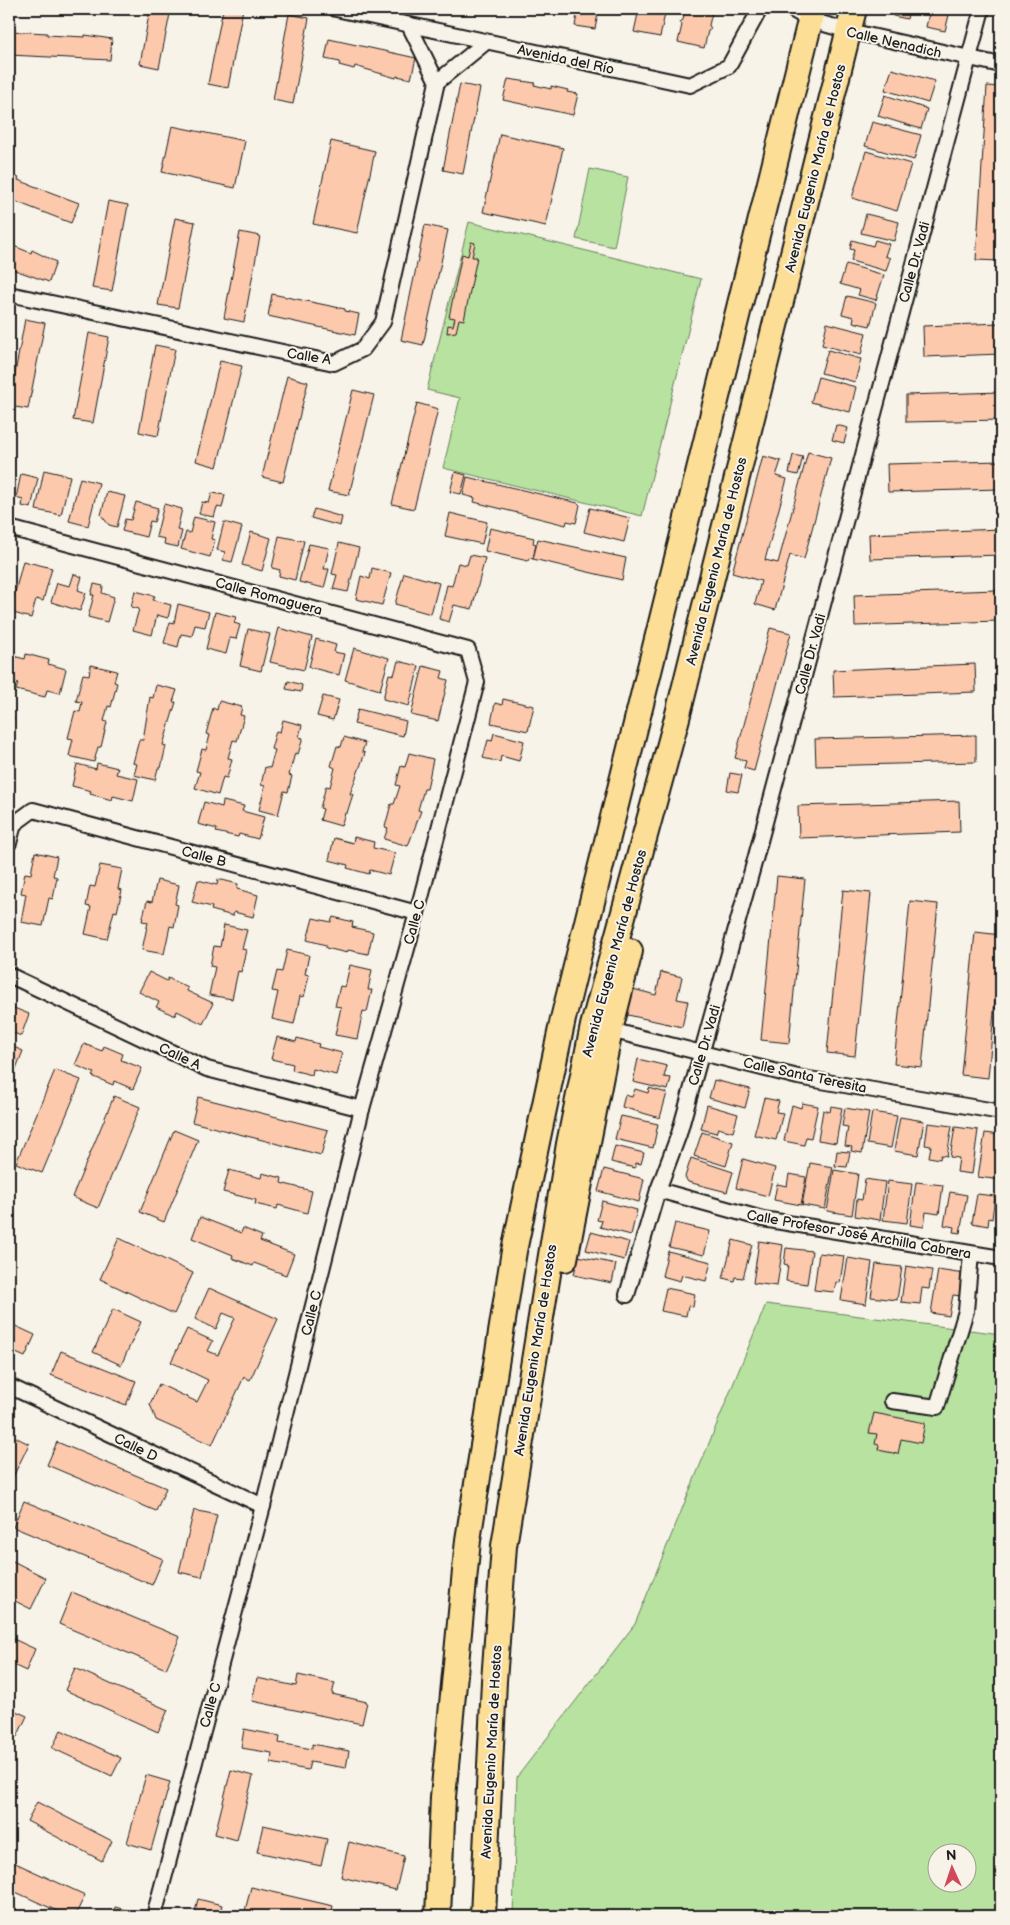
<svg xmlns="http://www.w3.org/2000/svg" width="1010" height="1925" font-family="'Balsamiq Sans',sans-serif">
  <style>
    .green { fill: #b7e2a0; stroke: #6a7f5e; fill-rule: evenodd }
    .building { fill: #fcc9ac; stroke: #1c1c1c }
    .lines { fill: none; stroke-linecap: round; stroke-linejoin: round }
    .minor-casing { stroke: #1c1c1c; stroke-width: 18 }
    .trunk-casing { stroke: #1c1c1c; stroke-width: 28 }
    .minor { stroke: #f7f3e8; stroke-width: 14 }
    .trunk { stroke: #fcde96; stroke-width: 24 }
    .labels { text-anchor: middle; stroke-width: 4; stroke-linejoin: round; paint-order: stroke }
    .street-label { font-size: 14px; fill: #1c1c1c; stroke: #f7f3e8 }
  </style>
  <rect width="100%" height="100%" fill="#f7f3e8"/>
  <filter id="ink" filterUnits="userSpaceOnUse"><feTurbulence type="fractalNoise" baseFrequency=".02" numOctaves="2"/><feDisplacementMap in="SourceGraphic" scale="10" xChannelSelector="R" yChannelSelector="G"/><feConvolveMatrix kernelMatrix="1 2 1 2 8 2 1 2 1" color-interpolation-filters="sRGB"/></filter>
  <g filter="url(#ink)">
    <g class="green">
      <path d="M590,169L628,177L614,247L576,239Z"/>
      <path d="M469,222L701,279L642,516L443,468L460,398L427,390Z"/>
      <path d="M766,1304L1001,1334V1916H513L517,1777L635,1624ZM938,1852H968V1882H938Z"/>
    </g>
    <g class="building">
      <path d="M150,9H171L159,68L140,64Z"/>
      <path d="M223,9H243L228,88L208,84Z"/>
      <path d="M578,9H599L595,29L575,26Z"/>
      <path d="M639,9H666L660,37L634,32Z"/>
      <path d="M685,9H713L709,25L711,29L708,31L704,48L678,42L682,25L680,22L683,20Z"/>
      <path d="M895,9H909L907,19L893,16Z"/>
      <path d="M930,9L950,11L945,31L926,27Z"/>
      <path d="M289,14L309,18L293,104L273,100Z"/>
      <path d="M9,31L47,33V35L85,37V35L112,39L110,60L9,55Z"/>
      <path d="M329,39L416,58L411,79L397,76L396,78L355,66L354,69L339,65L340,62L325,59Z"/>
      <path d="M892,69L935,81L928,103L885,90Z"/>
      <path d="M508,79L535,83L534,85L551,89V86L568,90L567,92L578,94L573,115L503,100Z"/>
      <path d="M460,84L480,88L463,174L443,170Z"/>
      <path d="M987,86L1001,87V261L976,260Z"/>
      <path d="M885,95L927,109L921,129L878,116Z"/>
      <path d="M872,122L921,135L914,160L865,146Z"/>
      <path d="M172,126L245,141L235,188L162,172Z"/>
      <path d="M500,134L563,148L546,226L483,212Z"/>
      <path d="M331,141L375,151L357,233L313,224Z"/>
      <path d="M866,151L911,164L897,211L852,198Z"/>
      <path d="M9,174L19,178L18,180L79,203L71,223L9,199Z"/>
      <path d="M108,201L128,205L112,291L92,288Z"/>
      <path d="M866,214L899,222L894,241L861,233Z"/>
      <path d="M175,218L195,222L178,308L158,305Z"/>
      <path d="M425,225L448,230L423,345L401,340Z"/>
      <path d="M240,232L260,236L244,322L224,318Z"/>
      <path d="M852,240L873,246L875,240L889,244L885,256L890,258L886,271L851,261L854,250L850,249Z"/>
      <path d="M471,242L475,243L472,257H477L464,320L459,319L456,332L447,333L448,325L453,326L455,318L449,317L462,254L468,256Z"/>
      <path d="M9,244L31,253L32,250L56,262L49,282L9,268Z"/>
      <path d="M846,264L884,275L876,300L858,295L860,290L840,284Z"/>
      <path d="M272,294L345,309V311L359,314L355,335L268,316Z"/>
      <path d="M847,296L876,303L870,326L853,322L854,317L842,314Z"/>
      <path d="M25,319L45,323L28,409L9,406Z"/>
      <path d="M827,323L866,333L861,355L822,345Z"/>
      <path d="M1001,323V354L924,357L923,326Z"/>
      <path d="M89,333L109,337L93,423L73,420Z"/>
      <path d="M155,345L175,349L158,436L139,432Z"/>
      <path d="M828,350L861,359L855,382L821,373Z"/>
      <path d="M220,361L242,366L217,467L196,461Z"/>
      <path d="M287,376L308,382L283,482L262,477Z"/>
      <path d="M818,377L856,387L850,412L811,402Z"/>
      <path d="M353,390L374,395L349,495L328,491Z"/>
      <path d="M1001,392V420L906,422V395Z"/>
      <path d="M417,403L438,409L414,509L392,504Z"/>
      <path d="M836,425L848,428L844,443L832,440Z"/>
      <path d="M808,452L831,458L804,559L790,555L775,610L755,604L761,581L732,573L763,456L781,461L776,476L787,479L765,560L778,563Z"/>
      <path d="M793,455L803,457L798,475L789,473Z"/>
      <path d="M1001,461V489L888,492L887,464Z"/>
      <path d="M44,470L70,476L61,515L36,510Z"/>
      <path d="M455,472L466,475L461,494L450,492Z"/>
      <path d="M21,474L38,478L31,508L22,506L23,500L16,498Z"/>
      <path d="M467,477L578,503L580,505L576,523L567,521L566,525L474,502L475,498L463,495Z"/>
      <path d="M80,478L99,483L88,526L69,521Z"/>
      <path d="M107,492L125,496L117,527L109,525L101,515Z"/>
      <path d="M212,493L225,495L222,508L217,507L214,517L199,514L202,502L209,503Z"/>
      <path d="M136,502L158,508L154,522L150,521L146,537L122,531L125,519L131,520Z"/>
      <path d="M164,504L182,509L177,530L182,531L178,547L164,544L165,539L156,537Z"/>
      <path d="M590,508L630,518L624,542L584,532Z"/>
      <path d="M314,509L342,517L340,526L311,518Z"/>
      <path d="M450,513L487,522L482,544L445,536Z"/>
      <path d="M194,517L215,522L211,539L215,540L210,557L181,549L186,532L190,533Z"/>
      <path d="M224,522L242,527L232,562L223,560L225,552L217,550Z"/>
      <path d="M490,528L534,538L533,543L536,544L533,559L529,558L528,561L485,551Z"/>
      <path d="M1001,529V555L870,559L869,534Z"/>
      <path d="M251,532L271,538L262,571L242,565Z"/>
      <path d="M279,536L304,541L295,580L279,576L280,570L272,568Z"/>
      <path d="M538,539L626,558L622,580L533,559Z"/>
      <path d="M339,543L359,548L348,592L333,589L337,575L332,574Z"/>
      <path d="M309,544L329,548L324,569H329L324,588L299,582Z"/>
      <path d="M470,555L485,558L472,609L454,605L449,622L439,619L447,585L452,586L458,563L467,565Z"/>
      <path d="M23,561L52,568L43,601L36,599L31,618L10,612Z"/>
      <path d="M372,568L391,573L382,605L356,599L361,576L370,579Z"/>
      <path d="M404,573L439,583L431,614L395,604Z"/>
      <path d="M74,574L82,577L78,590L86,593L80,611L51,602L57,583L70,586Z"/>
      <path d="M94,584L103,586L102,593L114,597L107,622L88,617L94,595H91Z"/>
      <path d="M996,590L997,621L855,626L854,595Z"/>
      <path d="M135,591L155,596L153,600L171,605L168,618L157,615L152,635L133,630L139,609L131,607Z"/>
      <path d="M178,604L209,612L205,627L195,625L192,636L181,634L178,647L164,643L170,622L174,623Z"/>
      <path d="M215,612L236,617L234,623L240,625L236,639L230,638L226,654L206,649Z"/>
      <path d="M279,628L312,637L304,670L270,662Z"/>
      <path d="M770,628L791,633L754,771L744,768L746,761L735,758Z"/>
      <path d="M248,629L270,634L261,671L240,666Z"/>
      <path d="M316,639L336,645L334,652L344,654L339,675L309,667Z"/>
      <path d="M354,648L389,658L380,690L345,680Z"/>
      <path d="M26,654L49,660L48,664L66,669L60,693L47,690L45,697L16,690L18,683L9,681V655L25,659Z"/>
      <path d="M398,661L419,666L409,706L383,699L389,674L394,675Z"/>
      <path d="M975,664L976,692L834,697L833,670Z"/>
      <path d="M91,665L117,671L114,682L117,683L111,707L108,706L104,721L107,722L101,747H98L94,762L69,756L73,739L68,738L75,711L80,712L82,702L76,701L83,674L89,675Z"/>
      <path d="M423,666L443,671L441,678L448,680L438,721L411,715Z"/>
      <path d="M288,681L302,685L301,692L286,689Z"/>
      <path d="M156,685L177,690L173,702H176L163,745L166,746L161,768H158L155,780L134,775L137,764L133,763L139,740H143L150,697L153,698Z"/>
      <path d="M323,696L339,700L333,720L317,716Z"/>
      <path d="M503,699L534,706L528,731L491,723L495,703L502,705Z"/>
      <path d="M219,701L242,707L240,715L244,716L237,741L233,740L228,758L232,759L227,778L223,777L218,795L195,788L200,772L196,771L202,749L206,750L210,735L206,734L213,708L217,710Z"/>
      <path d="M9,705L12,706L9,715L14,717L9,735Z"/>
      <path d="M358,709L406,721L403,736L354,724Z"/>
      <path d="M998,712H1001V820H999Z"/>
      <path d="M283,720L302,725L299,737L303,738L298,754L295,753L289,775L292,776L288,792L284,791L278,815L259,810L265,786L261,785L265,767L270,768L275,750L271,749L276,731L280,732Z"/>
      <path d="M494,733L524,741L519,761L501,756L500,762L483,758L488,740L492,741Z"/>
      <path d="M976,735V762L816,766L815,739Z"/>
      <path d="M344,737L365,743L362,752L365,753L350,794H353L347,813H345L341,826L320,820L323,809L320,808L326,786L330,787L335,768L331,766L337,746L341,747Z"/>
      <path d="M409,753L433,759L427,789H424L418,810L421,811L408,846L384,839L388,828L385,827L391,804H394L400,786L396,785L401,766L405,767Z"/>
      <path d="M97,763L118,768L116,774L138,779L133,801L113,796L112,800L90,794L91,791L72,786L77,764L96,769Z"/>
      <path d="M730,773L742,775L738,792L727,790Z"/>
      <path d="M223,801L244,806L242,811L264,817L258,839L239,834L238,837L216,832L217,829L198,824L204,802L222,807Z"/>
      <path d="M959,801L960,832L799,838L798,806Z"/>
      <path d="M354,837L374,842L373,848L395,853L389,875L370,870L369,874L347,868L348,865L329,860L334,838L353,843Z"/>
      <path d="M35,852L57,857L53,876L57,877L53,899L49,898L43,926L21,922L26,894L21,893L25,873L31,874Z"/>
      <path d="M100,865L122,869L118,889L122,890L117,912L114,911L107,939L85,934L91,907L86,906L90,886L95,887Z"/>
      <path d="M777,876L805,879L789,1043L761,1040Z"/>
      <path d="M218,879L238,884L237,889L258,895L253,917L234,912L233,916L211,910L212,907L192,902L198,880L217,885Z"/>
      <path d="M157,880L179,885L175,904L178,905L174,927L170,926L164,954L142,950L148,922L142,921L147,901L152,902Z"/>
      <path d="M843,890L871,893L855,1056L827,1053Z"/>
      <path d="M910,901L938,904L922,1067L894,1064Z"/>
      <path d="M333,917L353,922L352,927L373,932L368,954L348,950L347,953L326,948V945L307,940L313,918L331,922Z"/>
      <path d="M224,925L247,930L242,949L246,950L241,972L238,971L232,999L209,995L215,967L210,966L214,946L220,947Z"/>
      <path d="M975,932L1001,935L988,1078L961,1075Z"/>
      <path d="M287,950L309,955L305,974L309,975L304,997L300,996L294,1024L272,1019L278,992L272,991L277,971L282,972Z"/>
      <path d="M350,965L372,970L368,990H372L367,1012L363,1011L357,1039L335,1035L341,1007L335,1006L340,986L345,987Z"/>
      <path d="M149,972L167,981L168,978L188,988L187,991L213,1003L203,1024L177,1011L175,1016L156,1007L159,1002L139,992Z"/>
      <path d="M661,972L682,977L677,999L688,1001L682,1027L619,1013L625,987L656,995Z"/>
      <path d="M9,1006L29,1014L21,1036L9,1031Z"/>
      <path d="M277,1037L296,1042L297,1038L319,1044L318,1047L342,1053L336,1075L313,1069L312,1075L292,1070L293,1064L271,1059Z"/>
      <path d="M84,1044L102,1051L104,1046L123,1054L121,1060L142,1068L133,1089L114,1081L113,1085L92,1076L94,1073L75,1065Z"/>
      <path d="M9,1045L23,1051L9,1086Z"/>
      <path d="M638,1059L667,1066L664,1077L671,1078L668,1090L633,1082Z"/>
      <path d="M55,1070L81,1080L42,1173L16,1163Z"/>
      <path d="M714,1080L750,1089L745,1108L709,1098Z"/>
      <path d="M649,1088L667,1093L660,1118L622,1107L625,1095L632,1097L635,1089L648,1093Z"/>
      <path d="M114,1096L140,1107L98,1208L72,1197Z"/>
      <path d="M198,1097L328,1130L321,1155L192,1122Z"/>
      <path d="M764,1098L779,1101L776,1112L783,1113L776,1140L754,1135Z"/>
      <path d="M802,1103L818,1106L811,1138L806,1137L804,1145L784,1141L792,1105L801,1108Z"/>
      <path d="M707,1105L738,1114L733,1132L718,1128L716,1133L701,1129Z"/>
      <path d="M831,1106L842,1108L836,1143L818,1140L823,1110L830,1112Z"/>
      <path d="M845,1108L869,1112L862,1153L851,1151L852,1147L845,1146L848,1127L842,1126Z"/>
      <path d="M872,1112L897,1116L891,1148L867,1144Z"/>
      <path d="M621,1116L658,1124L653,1148L615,1139Z"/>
      <path d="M900,1117L924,1121L918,1155L894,1151Z"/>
      <path d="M928,1123L952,1126L947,1156L941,1155L940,1159L929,1157L931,1146L925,1145Z"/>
      <path d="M955,1127L978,1130L972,1174L957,1172L959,1158L950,1157Z"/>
      <path d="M174,1130L198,1140L164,1222L140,1212Z"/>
      <path d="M702,1132L733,1142L726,1166L694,1156Z"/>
      <path d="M985,1133L1001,1135V1180L978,1177Z"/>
      <path d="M615,1146L644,1153L641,1164L636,1163L635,1168L611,1162Z"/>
      <path d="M837,1151L850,1152L847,1167L835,1166Z"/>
      <path d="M691,1158L733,1172L727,1192L688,1182L685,1177Z"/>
      <path d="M743,1159L775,1168L768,1196L736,1188Z"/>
      <path d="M810,1163L833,1167L825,1209L802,1205Z"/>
      <path d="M604,1169L644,1179L639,1202L598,1191Z"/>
      <path d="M229,1170L261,1178L262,1173L282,1178L281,1183L312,1191L307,1213L278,1205L277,1209L255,1204L256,1200L223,1192Z"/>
      <path d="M834,1170L858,1174L852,1215L827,1211Z"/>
      <path d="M789,1174L806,1177L801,1205L774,1200L777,1184L787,1186Z"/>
      <path d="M865,1179L885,1182L880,1220L855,1216L857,1199L862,1200Z"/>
      <path d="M888,1181L912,1184L907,1223L883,1220Z"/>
      <path d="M916,1182L943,1185L939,1214L926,1212L924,1227L910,1225Z"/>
      <path d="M950,1192L967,1195L960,1233L953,1232L954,1227L944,1225Z"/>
      <path d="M977,1194L995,1196L992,1219L989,1218L988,1226L972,1223Z"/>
      <path d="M602,1201L637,1210L631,1235L600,1227L602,1221L597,1220Z"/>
      <path d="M999,1206H1001V1235L997,1234Z"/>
      <path d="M200,1217L241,1233L243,1228L262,1236L260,1241L294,1254L286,1275L254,1263L253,1266L232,1258L233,1255L192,1238Z"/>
      <path d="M675,1223L710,1231L704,1255L669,1247Z"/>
      <path d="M591,1232L629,1242L624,1260L586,1250Z"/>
      <path d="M119,1238L193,1273L174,1314L100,1279Z"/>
      <path d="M733,1240L752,1245L743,1278L735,1277L734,1281L723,1278Z"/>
      <path d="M759,1241L783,1245L777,1286L753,1283Z"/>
      <path d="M786,1248L812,1251L807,1284L786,1281L788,1265L784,1264Z"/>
      <path d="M668,1251L711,1262L706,1281L682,1275L680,1281L662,1276Z"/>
      <path d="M819,1253L844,1256L840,1283L836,1282L834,1292L814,1290Z"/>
      <path d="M578,1256L616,1264L612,1283L574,1275Z"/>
      <path d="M848,1258L872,1262L866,1304L841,1300Z"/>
      <path d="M876,1264L902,1267L897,1300L871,1297Z"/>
      <path d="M906,1266L932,1270L929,1289L922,1288L920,1304L901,1302Z"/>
      <path d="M938,1270L964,1274L961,1296L953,1295L949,1316L931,1313Z"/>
      <path d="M209,1288L278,1319L250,1380L244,1377L212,1445L156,1420L150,1404L159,1384L197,1402L208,1380L171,1362L187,1329L213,1341L208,1351L218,1355L235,1318L223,1313L216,1329L195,1319Z"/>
      <path d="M666,1288L695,1294L693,1307L688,1306L686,1316L661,1311Z"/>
      <path d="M113,1309L141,1322L121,1365L93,1352Z"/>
      <path d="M9,1323L35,1335L25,1357L9,1350Z"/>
      <path d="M61,1351L136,1381L126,1405L51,1375Z"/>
      <path d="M874,1413L925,1423L921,1443L901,1439L898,1454L878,1450L879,1445L875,1444L877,1434L869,1433Z"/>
      <path d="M9,1434L29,1444L9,1485Z"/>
      <path d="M57,1442L166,1488L156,1511L47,1465Z"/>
      <path d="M24,1501L163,1559L152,1585L13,1527Z"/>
      <path d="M194,1510L217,1515L202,1577L179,1572Z"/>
      <path d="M9,1559L46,1578L31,1609L9,1598Z"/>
      <path d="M72,1592L180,1637L166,1669L59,1624Z"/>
      <path d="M9,1637L35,1649L26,1671L9,1663Z"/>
      <path d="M75,1668L168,1710L158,1732L65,1690Z"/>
      <path d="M298,1675L335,1683L332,1694L367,1702L362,1724L252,1701L257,1678L296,1686Z"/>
      <path d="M9,1708L27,1716L17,1737L9,1733Z"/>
      <path d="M244,1729L280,1736L279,1743L312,1749V1744L349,1751L346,1768L310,1762L308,1770L271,1763L272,1753L241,1748Z"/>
      <path d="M61,1730L121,1758L112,1776L52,1748Z"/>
      <path d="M231,1770L253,1776L237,1840L215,1834Z"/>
      <path d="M146,1775L170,1782L151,1850L127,1843Z"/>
      <path d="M37,1802L112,1841L102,1861L27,1821Z"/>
      <path d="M263,1825L327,1839L321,1866L257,1852Z"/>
      <path d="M349,1842L404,1856L396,1890L341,1877Z"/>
      <path d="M11,1861L85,1895L75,1916H68L9,1889V1865Z"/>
      <path d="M251,1887L333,1906L331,1916L244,1915Z"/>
      <path d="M198,1899L222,1905L219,1916H194Z"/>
      <path d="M115,1907L133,1912L132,1916H112Z"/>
    </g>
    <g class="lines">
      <g class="minor-casing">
        <g id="minor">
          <path d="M336,9L690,85L729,66L760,9"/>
          <path d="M791,9L810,20L849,31L1001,65"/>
          <path d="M409,25L437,82"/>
          <path d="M9,294L334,363L363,349L383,322L437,82L486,42"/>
          <path d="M9,528L468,650L477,682L417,913L362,1109L263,1506L154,1916"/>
          <path d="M9,843L14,824L33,810L417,913"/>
          <path d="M9,975L207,1069L362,1109"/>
          <path d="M610,1030L798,1077L1001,1112"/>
          <path d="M658,1190L763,1219L1001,1258"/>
          <path d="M627,1295L658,1190L679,1134L756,856L982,9"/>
          <path d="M9,1386L263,1506"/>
          <path d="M892,1401L937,1407L966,1311L971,1254"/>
        </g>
      </g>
      <g class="trunk-casing">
        <g id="trunk">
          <path d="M565,1259L610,1030L630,951"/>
          <path d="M438,1916L443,1797L468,1540L514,1251L563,1019L813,9"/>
          <path d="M483,1916L494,1681L504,1546L569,1144L593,1026L677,718L854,9"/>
        </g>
      </g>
      <use href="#minor" class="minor"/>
      <use href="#trunk" class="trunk"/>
    </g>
  </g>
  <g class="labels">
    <g class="street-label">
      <text transform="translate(894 42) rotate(13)" y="5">Calle Nenadich</text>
      <text transform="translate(566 59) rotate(12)" y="5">Avenida del Río</text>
      <text transform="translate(815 168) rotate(-76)" y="5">Avenida Eugenio María de Hostos</text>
      <text transform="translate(914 262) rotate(-75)" y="5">Calle Dr. Vadi</text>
      <text transform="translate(309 356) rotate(9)" y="5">Calle A</text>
      <text transform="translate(716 561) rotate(-76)" y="5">Avenida Eugenio María de Hostos</text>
      <text transform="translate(269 596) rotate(15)" y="5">Calle Romaguera</text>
      <text transform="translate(810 654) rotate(-75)" y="5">Calle Dr. Vadi</text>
      <text transform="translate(204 856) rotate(15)" y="5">Calle B</text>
      <text transform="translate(414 922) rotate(-75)" y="5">Calle C</text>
      <text transform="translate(614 953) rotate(-75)" y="5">Avenida Eugenio María de Hostos</text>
      <text transform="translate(704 1045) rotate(-74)" y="5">Calle Dr. Vadi</text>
      <text transform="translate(180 1056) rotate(25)" y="5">Calle A</text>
      <text transform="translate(805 1075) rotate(12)" y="5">Calle Santa Teresita</text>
      <text transform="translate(859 1234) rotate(10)" y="5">Calle Profesor José Archilla Cabrera</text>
      <text transform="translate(311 1313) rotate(-76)" y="5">Calle C</text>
      <text transform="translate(535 1350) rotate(-81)" y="5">Avenida Eugenio María de Hostos</text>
      <text transform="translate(136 1447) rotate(26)" y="5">Calle D</text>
      <text transform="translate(210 1705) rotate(-75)" y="5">Calle C</text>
      <text transform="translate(491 1752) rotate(-87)" y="5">Avenida Eugenio María de Hostos</text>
    </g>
  </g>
  <rect width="1010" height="1925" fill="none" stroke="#f7f3e8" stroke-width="30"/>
  <rect x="15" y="15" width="980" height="1895" fill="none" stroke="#1c1c1c" stroke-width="2" filter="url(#ink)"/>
  <g transform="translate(952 1868) rotate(357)"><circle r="24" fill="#f7f3e8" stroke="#9f9d96"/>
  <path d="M0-4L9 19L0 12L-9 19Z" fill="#d1495b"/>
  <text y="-8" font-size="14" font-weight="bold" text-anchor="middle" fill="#1c1c1c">N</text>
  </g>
</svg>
